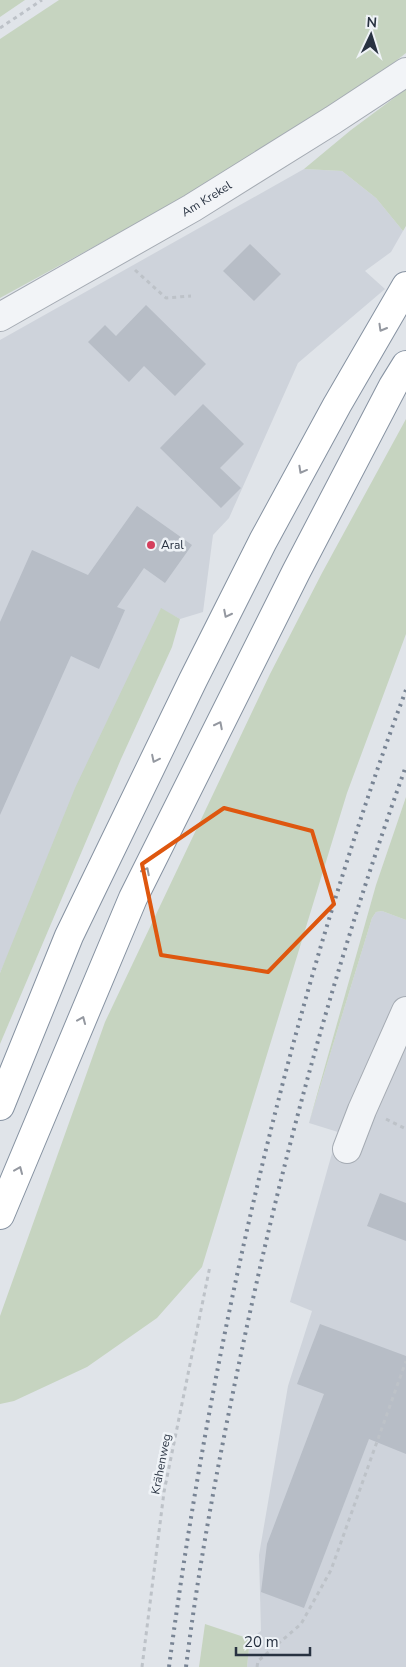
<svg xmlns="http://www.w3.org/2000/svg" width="406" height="1667" font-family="'Nunito Sans',sans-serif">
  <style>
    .built { fill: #ced3db }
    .green { fill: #c6d4c0 }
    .building { fill: #b7bdc6 }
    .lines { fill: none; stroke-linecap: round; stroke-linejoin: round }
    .minor-casing { stroke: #a5abb3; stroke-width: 30 }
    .trunk-casing { stroke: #8692a1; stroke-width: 30 }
    .path { stroke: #bdc2c8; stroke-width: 3; stroke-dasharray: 4 4; stroke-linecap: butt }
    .minor { stroke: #f2f4f7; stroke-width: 28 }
    .trunk { stroke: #fff; stroke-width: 28 }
    .rail { stroke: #788494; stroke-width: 4; stroke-dasharray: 2.5 5; stroke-linecap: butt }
    .oneway { stroke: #9498a0 }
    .marked { fill: none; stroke: #de570f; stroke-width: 4; stroke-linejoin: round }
    .poi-dot { fill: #d43f5d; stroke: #eff3f7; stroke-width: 2 }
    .labels { text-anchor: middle; stroke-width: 5; stroke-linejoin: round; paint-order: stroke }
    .street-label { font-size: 12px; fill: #283241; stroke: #eff3f7 }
    .poi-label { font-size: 12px; fill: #283241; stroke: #eff3f7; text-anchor: start }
  </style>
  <rect width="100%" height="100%" fill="#e0e4e9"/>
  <g class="built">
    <path d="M304,169L342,171L376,198L403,231L391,252L365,271L385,289L298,363L229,518L213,535L203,612L180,619L161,609L0,973V340Z"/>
    <path d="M382,911L406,920V1667H247L250,1639L261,1631L259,1555L288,1386L312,1311L290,1302L338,1132L309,1123L372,918L376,912Z"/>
  </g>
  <g class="green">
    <path d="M0,0H25L0,17Z"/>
    <path d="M59,0H406V53L351,96L236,169L0,298V39Z"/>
    <path d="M406,89V226L403,231L376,198L342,171L304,169L351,130Z"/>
    <path d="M406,419V634L347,793L202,1267L157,1318L87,1367L14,1401L0,1404V1316L105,1022L270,674L322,573Z"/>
    <path d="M161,608L180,619L172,647L121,759L0,1044V973L75,788Z"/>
    <path d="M406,797V920L382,911L376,912L372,918L309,1123L376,885Z"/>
    <path d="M205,1624L250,1639L247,1667H199Z"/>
  </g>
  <g class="building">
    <path d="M250,244L281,274L254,301L223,271Z"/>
    <path d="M146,305L206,364L175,396L144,366L129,382L88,342L105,325L116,336Z"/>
    <path d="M203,404L244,444L220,468L241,488L221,508L160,448Z"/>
    <path d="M137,506L192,545L165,583L144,568L117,607L125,610L99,669L71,656L0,815V622L32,550L88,575Z"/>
    <path d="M380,1193L406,1203V1241L367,1226Z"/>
    <path d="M320,1324L406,1356V1454L369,1439L304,1608L261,1592L267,1544L324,1394L297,1384Z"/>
  </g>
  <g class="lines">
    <g class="minor-casing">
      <g id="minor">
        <path id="s1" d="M0,317L192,208L333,120L406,72"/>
        <path d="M347,1149L362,1110L406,1011"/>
      </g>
    </g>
    <g class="trunk-casing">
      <g id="trunk">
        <path d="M0,1106L69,936L193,680L263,541L337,405L406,286"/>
        <path d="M0,1215L133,898L296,572L393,386L406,365"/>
      </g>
    </g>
    <g class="path">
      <path d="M0,28L42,0"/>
      <path d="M135,270L166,298L191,296"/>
      <path d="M386,1119L406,1129"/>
      <path d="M142,1667L164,1492L210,1266"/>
      <path d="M257,1667L258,1661L301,1624L331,1570L406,1361"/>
    </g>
    <use href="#minor" class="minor"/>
    <use href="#trunk" class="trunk"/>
    <g class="rail">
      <path d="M169,1667C201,1424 251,1184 320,949C346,862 374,775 406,690"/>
      <path d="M186,1667C199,1562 219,1458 241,1354C283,1155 337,958 406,766"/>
    </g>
  </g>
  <defs><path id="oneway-chevron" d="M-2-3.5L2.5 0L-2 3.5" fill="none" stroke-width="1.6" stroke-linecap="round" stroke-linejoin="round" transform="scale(1.25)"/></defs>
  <g class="oneway">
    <use href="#oneway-chevron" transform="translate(382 328) rotate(120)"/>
    <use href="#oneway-chevron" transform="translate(302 470) rotate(119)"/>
    <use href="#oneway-chevron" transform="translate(227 614) rotate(117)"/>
    <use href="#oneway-chevron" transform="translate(219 725) rotate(-63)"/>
    <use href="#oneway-chevron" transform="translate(155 759) rotate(116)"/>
    <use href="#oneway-chevron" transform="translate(146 871) rotate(-63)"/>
    <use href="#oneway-chevron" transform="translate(82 1020) rotate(-67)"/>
    <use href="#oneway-chevron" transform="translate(19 1170) rotate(-67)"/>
  </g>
  <path class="marked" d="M224,808L312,831L334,904L268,972L161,955L142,864Z"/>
  <circle class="poi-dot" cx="151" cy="545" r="5"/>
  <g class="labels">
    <g class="street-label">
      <text dy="4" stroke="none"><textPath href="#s1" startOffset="238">Am Krekel</textPath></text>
      <text transform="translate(161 1464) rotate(-79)" y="4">Krähenweg</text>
    </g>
    <g class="poi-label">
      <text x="161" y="549">Aral</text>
    </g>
  </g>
  <g transform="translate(371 35) rotate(4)" stroke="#eff3f7" stroke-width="4" paint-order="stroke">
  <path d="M0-4L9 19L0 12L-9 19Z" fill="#283241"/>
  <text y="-8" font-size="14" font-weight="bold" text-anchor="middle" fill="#283241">N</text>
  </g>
  <path d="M236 1647v8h74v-8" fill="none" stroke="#283241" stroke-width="2.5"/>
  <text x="244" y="1647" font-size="15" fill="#283241" stroke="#eff3f7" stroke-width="4" paint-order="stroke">20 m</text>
</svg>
